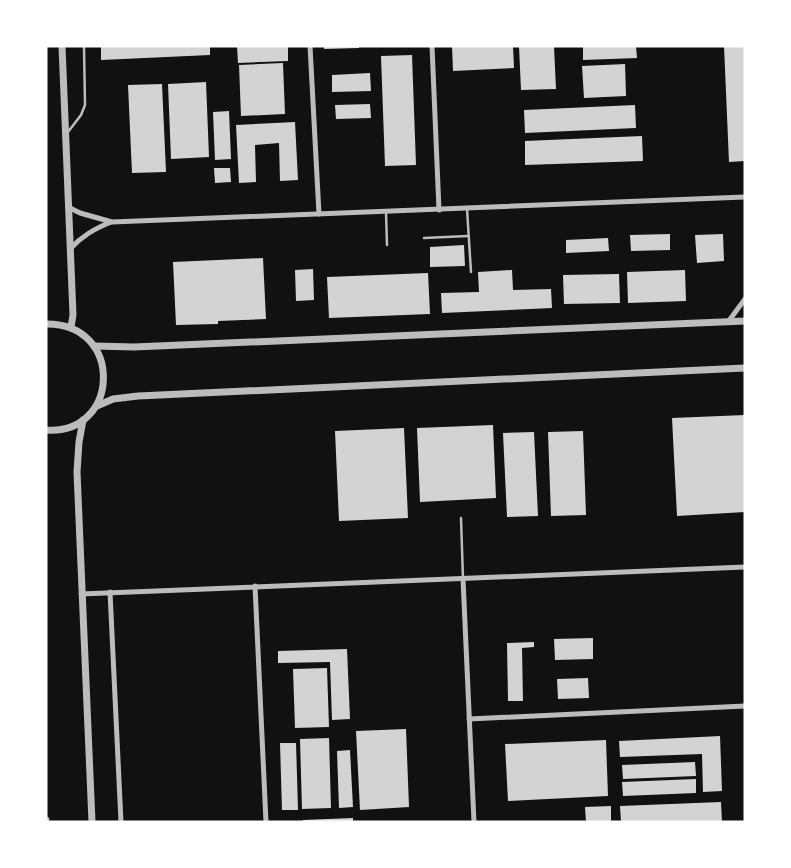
<svg xmlns="http://www.w3.org/2000/svg" width="791" height="868" font-family="'Public Sans',sans-serif">
  <style>
    .building { fill: #d3d3d3 }
    .lines { fill: none; stroke-linecap: round; stroke-linejoin: round }
    .service { stroke: #bcbcbc; stroke-width: 2.5 }
    .minor { stroke: #bcbcbc; stroke-width: 5 }
    .tertiary { stroke: #bcbcbc; stroke-width: 7 }
  </style>
  <rect width="100%" height="100%" fill="#111"/>
  <g class="building">
    <path d="M101,46H210V55L101,60Z"/>
    <path d="M237,46H288V61L238,63Z"/>
    <path d="M324,46H359V48L324,49Z"/>
    <path d="M452,46H513L514,68L453,71Z"/>
    <path d="M519,46H554L556,89L521,90Z"/>
    <path d="M583,46H636L637,58L583,60Z"/>
    <path d="M724,46H745V161L729,162Z"/>
    <path d="M412,55L416,165L385,166L381,56Z"/>
    <path d="M283,63L285,114L241,116L239,65Z"/>
    <path d="M625,64L626,96L584,98L582,66Z"/>
    <path d="M370,73L371,91L332,92V75Z"/>
    <path d="M206,82L209,157L171,159L168,84Z"/>
    <path d="M162,84L166,172L132,173L128,85Z"/>
    <path d="M370,104L371,118L336,119L335,105Z"/>
    <path d="M635,105L636,128L525,133L524,110Z"/>
    <path d="M229,111L231,159L215,160L213,112Z"/>
    <path d="M295,122L298,180L280,181L279,143L255,145L256,182L239,183L236,125Z"/>
    <path d="M642,136L643,161L525,165V141Z"/>
    <path d="M214,168H230L231,182L215,183Z"/>
    <path d="M670,234V250L631,251L630,235Z"/>
    <path d="M723,234L724,261L697,263L695,235Z"/>
    <path d="M608,238L609,251L566,253V240Z"/>
    <path d="M464,245L465,266L430,267V247Z"/>
    <path d="M263,258L266,319L218,321V324L176,325L173,262Z"/>
    <path d="M313,269L314,300L296,301L295,270Z"/>
    <path d="M512,270L513,290L551,289L552,308L442,313L441,293L479,292L478,272Z"/>
    <path d="M685,270L686,301L628,303L627,272Z"/>
    <path d="M428,273L430,314L329,318L327,277Z"/>
    <path d="M619,274L620,303L564,304L563,275Z"/>
    <path d="M745,415V512L677,516L672,418Z"/>
    <path d="M493,425L496,498L420,502L417,428Z"/>
    <path d="M404,428L408,518L339,521L335,431Z"/>
    <path d="M583,431L586,515L551,516L548,432Z"/>
    <path d="M534,432L538,516L507,517L503,433Z"/>
    <path d="M593,638V659L555,660L554,639Z"/>
    <path d="M534,642V647L522,648L523,701H508L507,643Z"/>
    <path d="M347,649L350,719L332,720L330,662L278,663V651Z"/>
    <path d="M327,668L329,727L295,728L293,669Z"/>
    <path d="M588,678L589,698L558,699L557,679Z"/>
    <path d="M406,729L409,807L360,810L356,731Z"/>
    <path d="M720,736L722,791L703,792L702,754L620,757L619,741Z"/>
    <path d="M329,738L331,808L302,809L300,739Z"/>
    <path d="M606,740L608,796L508,801L505,744Z"/>
    <path d="M280,743H296L298,810H282Z"/>
    <path d="M350,750L353,807L339,808L337,751Z"/>
    <path d="M695,762L696,776L623,779L622,765Z"/>
    <path d="M696,779V793L623,796L622,782Z"/>
    <path d="M721,802L722,822H621L620,806Z"/>
    <path d="M611,806V822H586L585,807Z"/>
    <path d="M353,818V822H303V820Z"/>
  </g>
  <g class="lines">
    <g class="service">
      <path d="M68,132L81,115L85,105L84,46"/>
      <path d="M467,209L471,272"/>
      <path d="M386,212L387,245"/>
      <path d="M424,238L468,236"/>
      <path d="M461,518L463,579"/>
    </g>
    <g class="minor">
      <path d="M310,46L319,214"/>
      <path d="M432,46L439,210"/>
      <path d="M68,207L80,213L112,222L745,197"/>
      <path d="M70,249C82,236 94,229 111,222"/>
      <path d="M728,322L745,299"/>
      <path d="M463,579L474,822"/>
      <path d="M255,586L266,822"/>
      <path d="M110,592L121,822"/>
      <path d="M81,594L745,567"/>
      <path d="M469,719L745,706"/>
    </g>
    <g class="tertiary">
      <path d="M62,46L73,315L71,327"/>
      <path d="M46,324C125,323 120,436 46,430"/>
      <path d="M94,346L134,347L745,321"/>
      <path d="M97,406L113,399L138,396L745,368"/>
      <path d="M83,420L79,442L77,472L92,822"/>
      <path d="M46,820V822"/>
    </g>
  </g>
  <rect width="791" height="868" fill="none" stroke="#ffffff" stroke-width="95"/>
</svg>
